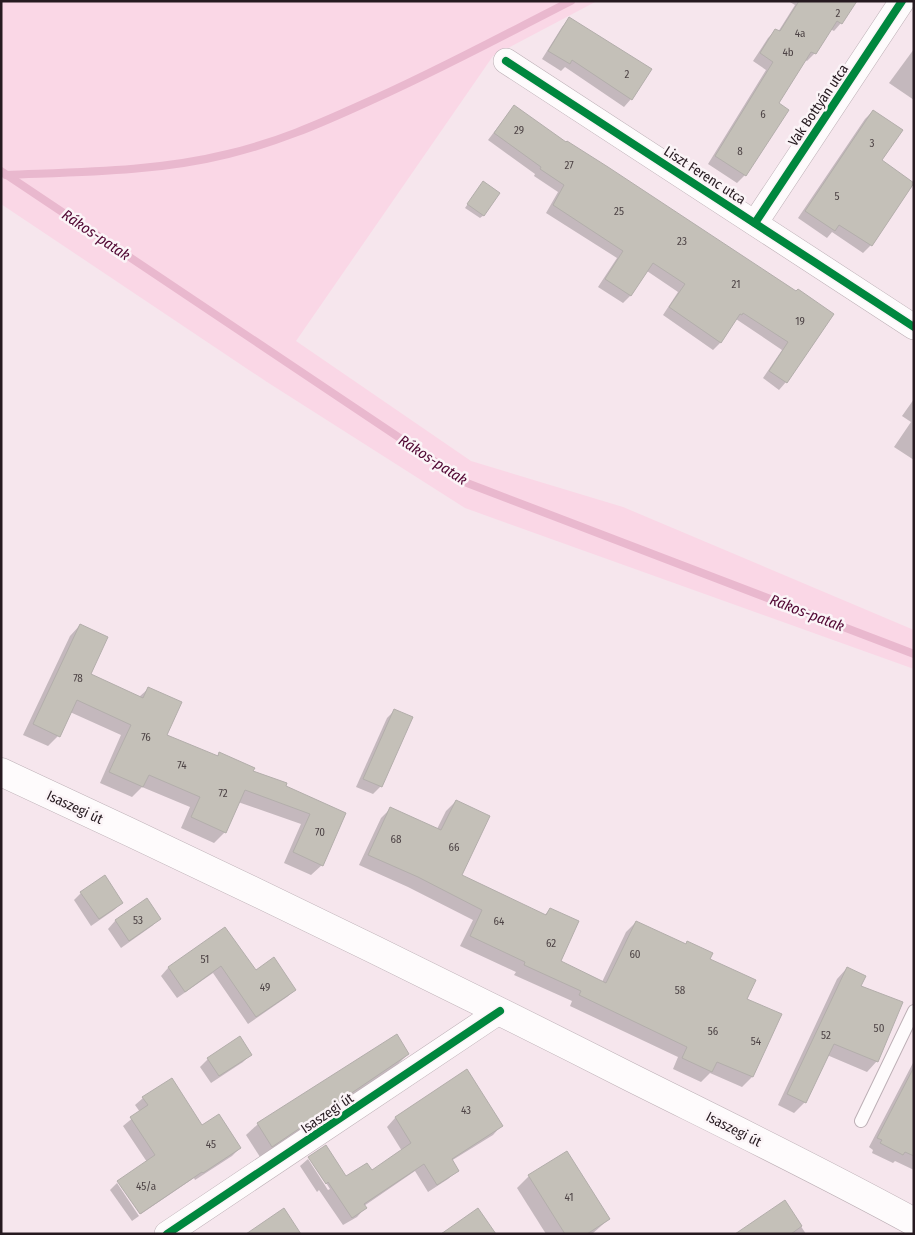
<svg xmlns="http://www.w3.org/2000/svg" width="915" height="1235" font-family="'Fira Sans Condensed',sans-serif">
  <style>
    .green { fill: #fad7e6 }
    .shadow { fill: #0003 }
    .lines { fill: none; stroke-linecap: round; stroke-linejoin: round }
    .stream { stroke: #e9b8ce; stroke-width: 8 }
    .building { fill: #c4c0b8; stroke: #b3aeab }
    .service-casing { stroke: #bcafb5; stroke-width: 14 }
    .minor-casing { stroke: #bcafb5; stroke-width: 26 }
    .secondary-casing { stroke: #bcafb5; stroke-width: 29 }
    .service { stroke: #fefbfc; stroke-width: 12 }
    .minor { stroke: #fefbfc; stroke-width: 25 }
    .secondary { stroke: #fefbfc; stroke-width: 28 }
    .cycleway-casing { stroke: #fbf4f7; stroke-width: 11 }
    .cycleway { stroke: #00873e; stroke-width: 8 }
    .labels { text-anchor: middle; stroke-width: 5; stroke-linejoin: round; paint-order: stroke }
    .number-label { font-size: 11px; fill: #4e4446 }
    .street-label { font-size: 14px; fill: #261a20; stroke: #fbf4f7 }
    .water-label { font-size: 15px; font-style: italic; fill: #500632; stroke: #fbf4f7 }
  </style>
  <rect width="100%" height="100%" fill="#f6e6ed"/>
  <path class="green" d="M1,1H597L493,56L296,341L471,461L623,507L914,630V669L465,508L267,382L1,204Z"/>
  <g class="shadow">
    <path d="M788,1H855L841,23L834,31L830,29L815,53L807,61L805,60L777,103L787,110L745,175L737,183L708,164L766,70L753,61L768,38L776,30L778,32L795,5Z"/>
    <path d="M569,19L631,99L624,107L565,67L561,71L542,59L562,27Z"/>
    <path d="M914,49V100L889,83Z"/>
    <path d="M514,106L566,143L796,293L786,382L779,390L763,378L782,350L736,319L720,343L713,350L663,315L678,292L647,271L630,296L623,303L598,287L617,258L546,213L558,192L534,176L535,174L488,140Z"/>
    <path d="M873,111L880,161L912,183L871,245L863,253L832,232L827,238L798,218L865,119Z"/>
    <path d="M480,186L484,215L480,218L465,208Z"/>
    <path d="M914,399V460L894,447L911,422L902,416Z"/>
    <path d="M80,625L90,674L139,697L149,688L165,736L216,757L219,754L251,772L345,813L322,865L311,875L284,863L301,824L238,802L225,832L214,843L181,828L190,807L142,787L132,797L100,783L121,735L70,712L58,736L48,746L23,735L70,636Z"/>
    <path d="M395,710L381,786L373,794L356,787L387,718Z"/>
    <path d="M456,801L460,875L544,916L550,909L559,961L602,982L626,932L636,922L709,959L745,999L752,1077L742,1087L710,1073L701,1082L673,1069L678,1057L570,1006L572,1001L514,975L516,972L460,946L473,920L408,887L359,865L381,818L391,808L437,829L446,811Z"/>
    <path d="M81,893L122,902L114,910L91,926L74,900Z"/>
    <path d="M146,900L159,919L152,926L121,948L108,929L115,921Z"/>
    <path d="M225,928L255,971L295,990L287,997L248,1024L213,973L177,998L161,976L168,968Z"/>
    <path d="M847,968L860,986L877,1061L867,1072L827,1055L805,1102L794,1113L778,1105L837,979Z"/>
    <path d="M251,1054L243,1062L211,1083L200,1067L208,1059Z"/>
    <path d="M408,1054L396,1066L260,1157L246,1135L258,1124Z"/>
    <path d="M914,1061V1170L895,1161L893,1163L872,1153L873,1150L869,1147Z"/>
    <path d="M466,1071L501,1126L493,1135L451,1161L457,1171L448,1179L428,1192L415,1171L364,1206L365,1208L357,1217L343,1225L319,1190L317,1192L300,1166L308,1159L328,1190L330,1189L310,1158L346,1178L372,1171L402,1151L387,1127L395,1118Z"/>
    <path d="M143,1098L240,1148L232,1156L195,1180L194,1178L141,1214L119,1182L147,1162L123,1126L140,1112L135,1105Z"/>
    <path d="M529,1176L609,1219L592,1234H546L517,1188Z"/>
    <path d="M117,1183L139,1216L132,1221L110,1190Z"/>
    <path d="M785,1202L806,1234H737Z"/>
  </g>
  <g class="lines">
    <g class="stream">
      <path d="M1,171L467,483L914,654"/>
      <path d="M6,175C79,172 156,172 228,154C275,143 319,124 363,104C434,73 502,36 571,1"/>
    </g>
  </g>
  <g class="building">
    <path d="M799,1H857L842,24L837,21L816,54L811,52L779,103L789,110L746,176L715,156L773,62L760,53L775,29L780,31Z"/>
    <path d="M569,17L652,69L632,100L572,60L570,64L548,51Z"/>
    <path d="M514,105L566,142L567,141L608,167L796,291L798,289L834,314L787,383L769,371L788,342L743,313L742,315L740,314L721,343L669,307L685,284L653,263L631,296L605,279L623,251L553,205L564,185L540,169L541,167L494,133Z"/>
    <path d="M873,110L903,130L882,160L914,183L872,246L839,225L835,231L805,211Z"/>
    <path d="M483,181L500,193L484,216L467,204Z"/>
    <path d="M80,624L108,637L91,674L143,698L148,687L182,702L167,735L218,756L219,752L255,768L253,771L287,783L286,786L346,813L323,866L293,852L310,814L245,790L226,833L191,817L200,797L149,775L143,787L109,772L131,725L77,700L60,737L33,724Z"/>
    <path d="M394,709L413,717L382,787L363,779Z"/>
    <path d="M456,800L490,816L462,875L546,915L550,908L579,921L561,961L606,983L636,921L686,944L687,941L713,953L710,959L756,980L747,999L782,1014L753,1077L717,1062L712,1072L682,1058L687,1047L579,995L581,991L524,965L525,962L470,936L482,910L418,877L368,855L390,807L441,830Z"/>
    <path d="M105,875L123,903L99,919L80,892Z"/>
    <path d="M147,898L161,919L129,941L115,920Z"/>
    <path d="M225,927L256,970L274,957L296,990L256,1017L221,966L185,992L168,967Z"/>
    <path d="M847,967L866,976L861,986L903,1002L878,1062L834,1044L806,1103L787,1094Z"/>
    <path d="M397,1034L409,1054L272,1147L257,1123Z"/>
    <path d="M240,1036L252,1055L219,1076L207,1058Z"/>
    <path d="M914,1067V1156L905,1152L903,1155L880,1143L882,1140L877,1138Z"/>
    <path d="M467,1069L503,1126L452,1159L459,1171L437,1185L424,1164L364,1204L367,1208L352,1218L328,1182L326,1184L308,1157L326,1145L346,1176L367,1163L372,1170L411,1143L395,1117Z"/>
    <path d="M172,1078L202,1125L219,1114L241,1148L203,1173L202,1172L140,1214L117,1181L155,1155L130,1117L148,1105L142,1097Z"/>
    <path d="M567,1151L610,1219L587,1234H565L528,1175Z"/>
    <path d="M785,1200L802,1226L791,1234H735Z"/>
    <path d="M284,1208L301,1234H246Z"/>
    <path d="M478,1208L496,1234H441Z"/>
  </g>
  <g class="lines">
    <g class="service-casing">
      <path id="service" d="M861,1121L914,1011"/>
    </g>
    <g class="minor-casing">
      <g id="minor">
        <path d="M506,61L914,327"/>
        <path d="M755,223L902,1"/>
        <path d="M167,1234L500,1011"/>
      </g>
    </g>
    <g class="secondary-casing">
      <path id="secondary" d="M1,772C213,870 423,972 632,1078C726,1125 821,1171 914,1222"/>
    </g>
    <use href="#service" class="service"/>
    <use href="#minor" class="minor"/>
    <use href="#secondary" class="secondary"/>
    <g class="cycleway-casing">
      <g id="cycleway">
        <path d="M506,61L914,327"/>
        <path d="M755,223L902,1"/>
        <path d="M167,1234L500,1011"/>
      </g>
    </g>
    <use href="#cycleway" class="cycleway"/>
  </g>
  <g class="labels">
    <g class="number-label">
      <text x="838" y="17">2</text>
      <text x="800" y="37">4a</text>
      <text x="788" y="56">4b</text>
      <text x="627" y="78">2</text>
      <text x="763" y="118">6</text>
      <text x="519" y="134">29</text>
      <text x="872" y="147">3</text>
      <text x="740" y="155">8</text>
      <text x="569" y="169">27</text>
      <text x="837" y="200">5</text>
      <text x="619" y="215">25</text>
      <text x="682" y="245">23</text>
      <text x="736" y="288">21</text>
      <text x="800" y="325">19</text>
      <text x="78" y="682">78</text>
      <text x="146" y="741">76</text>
      <text x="182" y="769">74</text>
      <text x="223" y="797">72</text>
      <text x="320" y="836">70</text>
      <text x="396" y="843">68</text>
      <text x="454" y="851">66</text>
      <text x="138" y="924">53</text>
      <text x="499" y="925">64</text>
      <text x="551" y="947">62</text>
      <text x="635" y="958">60</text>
      <text x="205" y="963">51</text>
      <text x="265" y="991">49</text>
      <text x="680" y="994">58</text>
      <text x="879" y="1032">50</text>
      <text x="713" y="1035">56</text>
      <text x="826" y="1039">52</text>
      <text x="756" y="1045">54</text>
      <text x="466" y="1114">43</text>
      <text x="211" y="1148">45</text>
      <text x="146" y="1190">45/a</text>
      <text x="569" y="1201">41</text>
    </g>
    <g class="street-label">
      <text transform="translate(818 105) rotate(-56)" y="5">Vak Bottyán utca</text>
      <text transform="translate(705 175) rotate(33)" y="5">Liszt Ferenc utca</text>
      <text transform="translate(75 807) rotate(25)" y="5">Isaszegi út</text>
      <text transform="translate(327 1113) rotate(-34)" y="5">Isaszegi út</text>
      <text transform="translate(734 1129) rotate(27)" y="5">Isaszegi út</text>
    </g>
    <g class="water-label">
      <text transform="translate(96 235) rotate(34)" y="5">Rákos-patak</text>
      <text transform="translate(433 460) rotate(33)" y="5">Rákos-patak</text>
      <text transform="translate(807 613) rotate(21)" y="5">Rákos-patak</text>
    </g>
  </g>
  <rect width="915" height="1235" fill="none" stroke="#261a20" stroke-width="5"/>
</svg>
